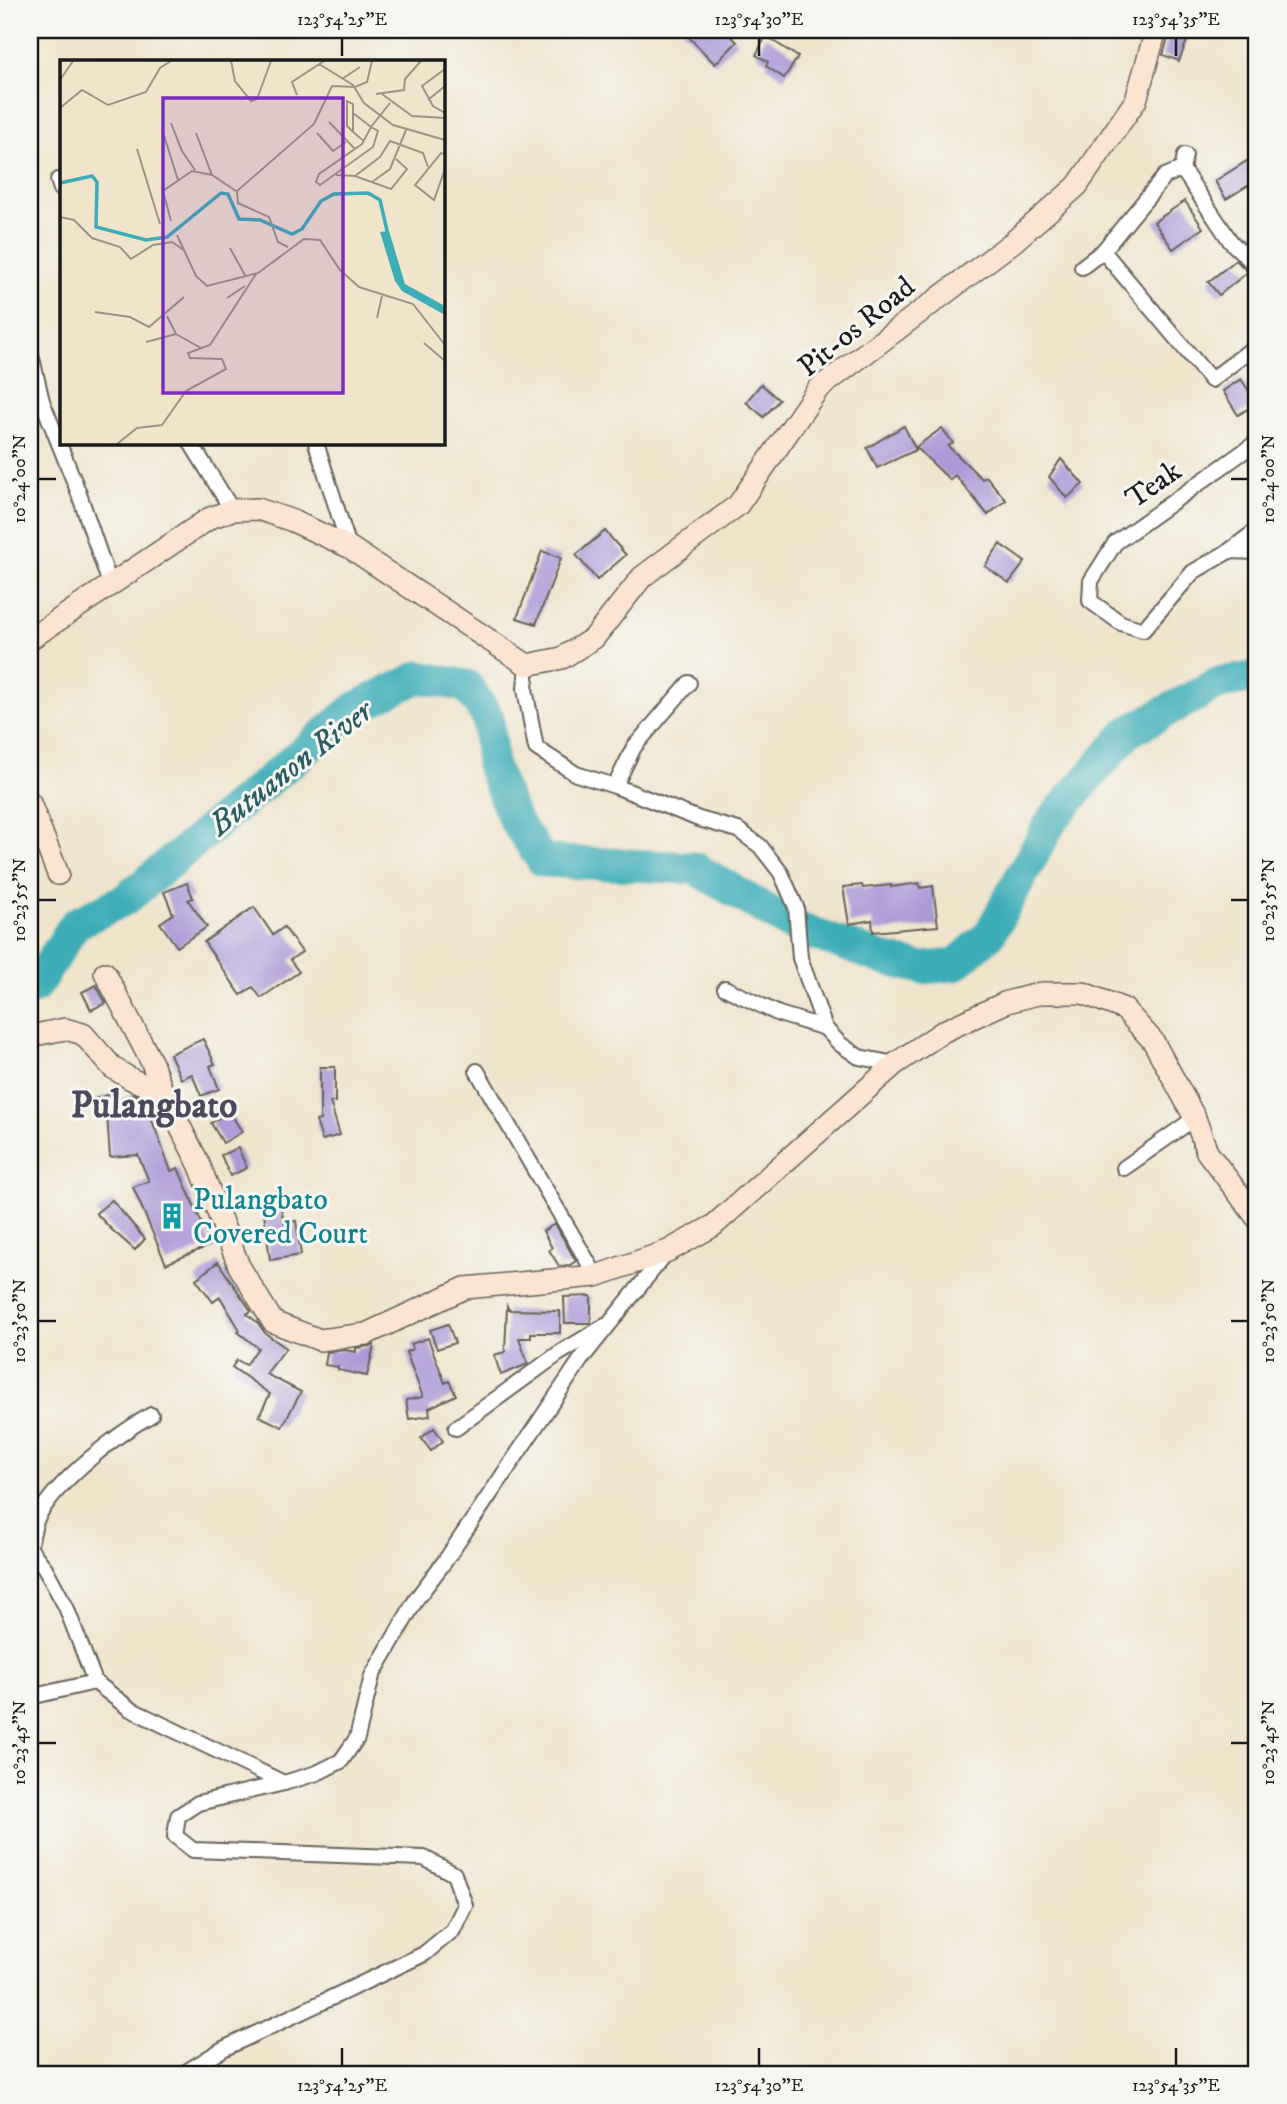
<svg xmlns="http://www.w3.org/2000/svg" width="1287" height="2104" font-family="'IM FELL DW Pica',serif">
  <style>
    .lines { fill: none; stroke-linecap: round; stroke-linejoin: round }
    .river { stroke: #3cadb7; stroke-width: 33 }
    .building { fill: #ac99d7 }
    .street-casing { stroke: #666259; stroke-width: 18 }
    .secondary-casing { stroke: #666259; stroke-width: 24 }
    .street { stroke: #fff; stroke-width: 14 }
    .secondary { stroke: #fde4d1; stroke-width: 21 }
    .ticks { fill: none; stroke: #1c1c1c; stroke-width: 2.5 }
    .labels { text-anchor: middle; stroke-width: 6; stroke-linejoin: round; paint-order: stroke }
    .street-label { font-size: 30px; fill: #1c1c1c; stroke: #f6f6f2 }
    .culture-label { font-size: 30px; fill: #0d838f; stroke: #f6f6f2; text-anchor: start }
    .water-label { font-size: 32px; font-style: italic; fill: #2a5d62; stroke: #f6f6f2 }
    .district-label { font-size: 37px; font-weight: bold; fill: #4e485d; stroke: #f6f6f2 }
    .inset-river { fill: none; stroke: #3cadb7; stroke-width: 3.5 }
    .inset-road { fill: none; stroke: #9b9485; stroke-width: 2 }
    .view { fill: #7b2cbf; fill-opacity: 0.15; stroke: #7b2cbf; stroke-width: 3.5 }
    .inset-edge { fill: none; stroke: #1c1c1c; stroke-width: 3.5 }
    .neatline { fill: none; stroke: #1c1c1c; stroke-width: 2.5 }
    .ticks-label { font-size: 18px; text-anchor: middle; fill: #1c1c1c }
  </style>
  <rect width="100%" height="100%" fill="#f6f6f2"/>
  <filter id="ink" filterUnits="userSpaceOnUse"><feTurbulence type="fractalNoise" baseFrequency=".0143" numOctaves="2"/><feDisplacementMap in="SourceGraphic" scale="14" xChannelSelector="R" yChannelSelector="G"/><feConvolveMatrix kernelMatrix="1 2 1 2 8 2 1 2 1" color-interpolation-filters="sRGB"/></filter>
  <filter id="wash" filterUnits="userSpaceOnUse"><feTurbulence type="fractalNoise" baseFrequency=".00686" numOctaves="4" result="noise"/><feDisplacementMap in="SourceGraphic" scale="28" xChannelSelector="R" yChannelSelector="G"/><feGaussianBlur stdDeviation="1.57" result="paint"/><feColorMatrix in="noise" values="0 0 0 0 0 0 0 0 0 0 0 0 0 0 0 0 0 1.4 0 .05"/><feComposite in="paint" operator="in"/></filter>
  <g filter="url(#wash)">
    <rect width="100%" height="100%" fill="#f0e4cb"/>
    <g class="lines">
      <path class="river" d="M30,989L35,987L75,924L126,899L357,707L419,677L467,686L488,718L492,766L514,819L543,861L695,868L797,928L887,960L922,968L955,965L989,935L1052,820L1128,732L1219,683L1257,677"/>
    </g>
    <g id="blocks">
      <g class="building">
        <path d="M682,30H726L737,42L715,64Z"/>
        <path d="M1170,31L1188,38L1179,61L1163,55Z"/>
        <path d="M766,36L798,57L784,78L766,66L768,62L756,55Z"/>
        <path d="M1250,159L1257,170V180L1226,199L1215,181Z"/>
        <path d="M1185,201L1203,228L1173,249L1154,222Z"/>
        <path d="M1236,260L1248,272L1219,295L1208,282Z"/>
        <path d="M1241,379L1257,403L1238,415L1223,391Z"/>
        <path d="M761,384L779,400L764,417L746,402Z"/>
        <path d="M904,426L916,450L877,468L867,448Z"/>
        <path d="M942,428L953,443L948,446L982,479L986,476L1006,500L988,515L955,475L950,480L916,447Z"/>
        <path d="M1061,459L1083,484L1067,498L1049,477Z"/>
        <path d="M605,531L626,555L597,580L576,555Z"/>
        <path d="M1000,544L1025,562L1009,583L985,566Z"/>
        <path d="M542,551L561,558L536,624L517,618Z"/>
        <path d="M187,883L193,898L188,900L207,927L177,947L160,923L173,914L164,892Z"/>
        <path d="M919,883L920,888L933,886L938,926L873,932L872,920L849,924L843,887L862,885L863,888L891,885V887Z"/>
        <path d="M254,907L273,935L284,927L302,952L290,960L299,972L261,998L253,987L241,995L204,942Z"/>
        <path d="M96,985L106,1003L91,1010L82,992Z"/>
        <path d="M203,1039L215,1064L210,1066L219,1089L201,1096L192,1074L181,1079L170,1054Z"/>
        <path d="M320,1067H335V1102H330L340,1135L322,1140L316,1121L320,1120Z"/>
        <path d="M111,1094L114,1102L133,1094L144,1099L171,1171L178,1168L211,1245L166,1264L133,1187L149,1181L138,1155L110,1157L107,1115L101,1117L95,1099Z"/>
        <path d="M230,1112L242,1132L223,1143L211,1123Z"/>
        <path d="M238,1148L247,1168L230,1176L221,1155Z"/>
        <path d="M112,1200L145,1239L135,1250L111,1229L96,1213Z"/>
        <path d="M280,1202L284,1223L296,1221L301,1255L270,1260L263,1205Z"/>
        <path d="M555,1224L576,1261L570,1265L559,1266L549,1250L552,1248L543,1231Z"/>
        <path d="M218,1262L251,1311L247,1314L258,1323L265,1333L286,1348L266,1374L301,1392L282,1427L259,1416L270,1394L232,1367L237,1360L246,1365L258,1348L238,1332L240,1330L220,1297L213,1302L196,1279Z"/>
        <path d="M591,1296V1323H565L564,1297Z"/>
        <path d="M507,1306L509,1310L560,1311V1333H531V1338H519L528,1364L501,1375L494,1355L505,1352Z"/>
        <path d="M448,1324L455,1343L437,1349L430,1330Z"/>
        <path d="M428,1338L445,1383L449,1381L456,1395L429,1408L430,1416L409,1419L406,1400L423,1397L406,1352L413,1349L411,1344Z"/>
        <path d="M374,1345L367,1376L338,1370V1367L325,1365L327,1352L345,1350L356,1352V1348Z"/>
        <path d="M434,1428L443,1441L431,1451L421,1438Z"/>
      </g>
    </g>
  </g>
  <g filter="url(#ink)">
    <use href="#blocks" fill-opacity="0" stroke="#666259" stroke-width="2"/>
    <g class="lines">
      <g class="street-casing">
        <g id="street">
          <path d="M1182,169L1231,242L1257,267"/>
          <path d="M58,180L61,189"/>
          <path d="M1103,251L1211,380L1257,345"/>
          <path d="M1082,267L1103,251L1165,176L1182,169L1185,155"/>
          <path d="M30,350L42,401L78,491L110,584"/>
          <path d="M1257,442L1115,543L1091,581L1090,601L1121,623L1143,630L1193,572L1229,551L1257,530"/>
          <path d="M191,443L232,510"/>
          <path d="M316,443L349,547"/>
          <path d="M1229,551L1257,552"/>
          <path d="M527,665L525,689L536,748L576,774L615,786L699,819L738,830L760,846L781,873L796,907L800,958L825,1028L840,1044L859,1057L895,1064"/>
          <path d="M615,786L634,747L689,683"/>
          <path d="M725,988L779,1014L825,1028"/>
          <path d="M477,1071L596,1276"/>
          <path d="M1124,1168L1195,1118"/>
          <path d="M456,1428L558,1354L605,1326"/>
          <path d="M30,1544C33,1534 34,1521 40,1513C60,1479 117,1434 151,1415"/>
          <path d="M30,1549L45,1568L66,1607L95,1682L130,1709L284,1783"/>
          <path d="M30,1697L95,1682"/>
          <path d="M183,2074L223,2049L424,1954L453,1930L465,1905L454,1874L424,1858L193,1850L175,1836L178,1816L198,1803L284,1783L317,1773L341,1761L357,1738L372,1676L417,1598L445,1561L582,1358L667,1252"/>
        </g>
      </g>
      <g class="secondary-casing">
        <g id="secondary">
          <path d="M30,639L210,518L232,510L258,509L293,521L349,547L527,665L562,658L594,638L642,577L738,505L818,389L1013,242L1077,186L1136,100L1156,30"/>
          <path d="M30,803L58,874"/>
          <path d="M105,973L152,1063L163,1093L199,1164L239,1266L273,1322L320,1340L366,1334L465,1288L596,1276L668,1251L713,1226L895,1064L944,1031L1007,1002L1042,993H1083L1124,1009L1153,1041L1195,1118L1207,1152L1257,1218"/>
          <path d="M30,1036L65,1029L83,1034L113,1068L131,1079L163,1093"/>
        </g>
      </g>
      <use href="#street" class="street"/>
      <use href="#secondary" class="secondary"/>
    </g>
  </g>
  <path class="ticks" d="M342,38V56M759,38V56M1176,38V56M38,479H56M1231,479H1248M38,900H56M1231,900H1248M38,1321H56M1231,1321H1248M38,1743H56M1231,1743H1248M342,2048V2066M759,2048V2066M1176,2048V2066"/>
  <defs>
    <g id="building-bare" transform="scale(2.1)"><path d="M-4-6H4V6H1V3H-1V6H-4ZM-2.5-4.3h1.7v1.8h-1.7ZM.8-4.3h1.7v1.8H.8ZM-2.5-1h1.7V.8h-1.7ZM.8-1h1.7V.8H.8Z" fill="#0f9aa8" stroke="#f6f6f2" stroke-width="2.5" paint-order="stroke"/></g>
  </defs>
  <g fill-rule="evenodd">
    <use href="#building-bare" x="172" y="1216"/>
  </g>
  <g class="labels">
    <g class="street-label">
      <text transform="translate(856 326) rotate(-39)" y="10">Pit-os Road</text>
      <text transform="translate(1153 484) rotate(-35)" y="10">Teak</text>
    </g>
    <g class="culture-label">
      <text x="193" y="1209">Pulangbato<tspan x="193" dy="34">Covered Court</tspan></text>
    </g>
    <g class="water-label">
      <text transform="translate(290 767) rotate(-38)" y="11">Butuanon River</text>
    </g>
    <g class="district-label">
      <text x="154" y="1117">Pulangbato</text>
    </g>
  </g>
  <g transform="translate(60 60)">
    <rect width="385" height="385" fill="#f0e4cb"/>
    <path d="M329,171L345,224L385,246V255L342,231L335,221L320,172Z" fill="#3cadb7"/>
    <path class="inset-river" d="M0,123L32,116L37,122L36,167L86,180L107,177L161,133L168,134L179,159L200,160L232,174L242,169L261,141L274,134L308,133L320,140L328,175"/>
    <path class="inset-road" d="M171,1L175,21L191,41L197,39L211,1M259,4L293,25L304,43L333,65L385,80M385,9L362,26L373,46L385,53M282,19L300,7M0,20L13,1M316,34L344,30L345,19L361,1M322,34L352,56L385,58M237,35L232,22L264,1M368,40L385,26M0,48L22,30L48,45L86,32L100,8L111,1M293,53L311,67L318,71L313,87L260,125L256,122L259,114L302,84L311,67L330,43M269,62L295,89M111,63L122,91L135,110M102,69L118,120M293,72V44L287,41V66L291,70L300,78L304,81M136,73L152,115M257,73L273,91L286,82M77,89L100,164M385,94L381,93L355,125L374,140L385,109M276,115L295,116L331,129L347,109L336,99M295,116L320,97L330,81L363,93L368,107M312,122L330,109L346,70M177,131L254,64L272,26L295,27L307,22L312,1M177,131L178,143L209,157L218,182L228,187M0,157L14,160L32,178L60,187L71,199L93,185L112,182L125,191M111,161L103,131L132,111L152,115L176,131M117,175L136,216L147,226L198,213L244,179L260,180L280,210L299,227L353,244L385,285M170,188L186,217M167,238L185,226M35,252L70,257L89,267L124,237M107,256L116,274L141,288M317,258L322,236M86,282L116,274M364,283L385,301M57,384L77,368L102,365L126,331L166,309L162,299L130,298L128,293L150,285L196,214"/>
    <path class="view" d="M103,38H283V333H103Z"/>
    <rect width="385" height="385" class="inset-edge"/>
  </g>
  <rect width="1287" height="2104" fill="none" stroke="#f6f6f2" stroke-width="77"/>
  <rect x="38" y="38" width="1210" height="2028" class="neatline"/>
  <g class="ticks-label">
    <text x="342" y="25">123°54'25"E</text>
    <text x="759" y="25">123°54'30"E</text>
    <text x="1176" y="25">123°54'35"E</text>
    <text transform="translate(19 479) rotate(-90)" y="6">10°24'00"N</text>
    <text transform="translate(1268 479) rotate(-90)" y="6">10°24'00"N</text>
    <text transform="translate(19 900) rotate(-90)" y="6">10°23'55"N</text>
    <text transform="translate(1268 900) rotate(-90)" y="6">10°23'55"N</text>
    <text transform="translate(19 1321) rotate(-90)" y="6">10°23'50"N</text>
    <text transform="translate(1268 1321) rotate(-90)" y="6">10°23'50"N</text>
    <text transform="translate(19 1743) rotate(-90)" y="6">10°23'45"N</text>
    <text transform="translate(1268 1743) rotate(-90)" y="6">10°23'45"N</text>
    <text x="342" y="2091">123°54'25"E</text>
    <text x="759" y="2091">123°54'30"E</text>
    <text x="1176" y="2091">123°54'35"E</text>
  </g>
</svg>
